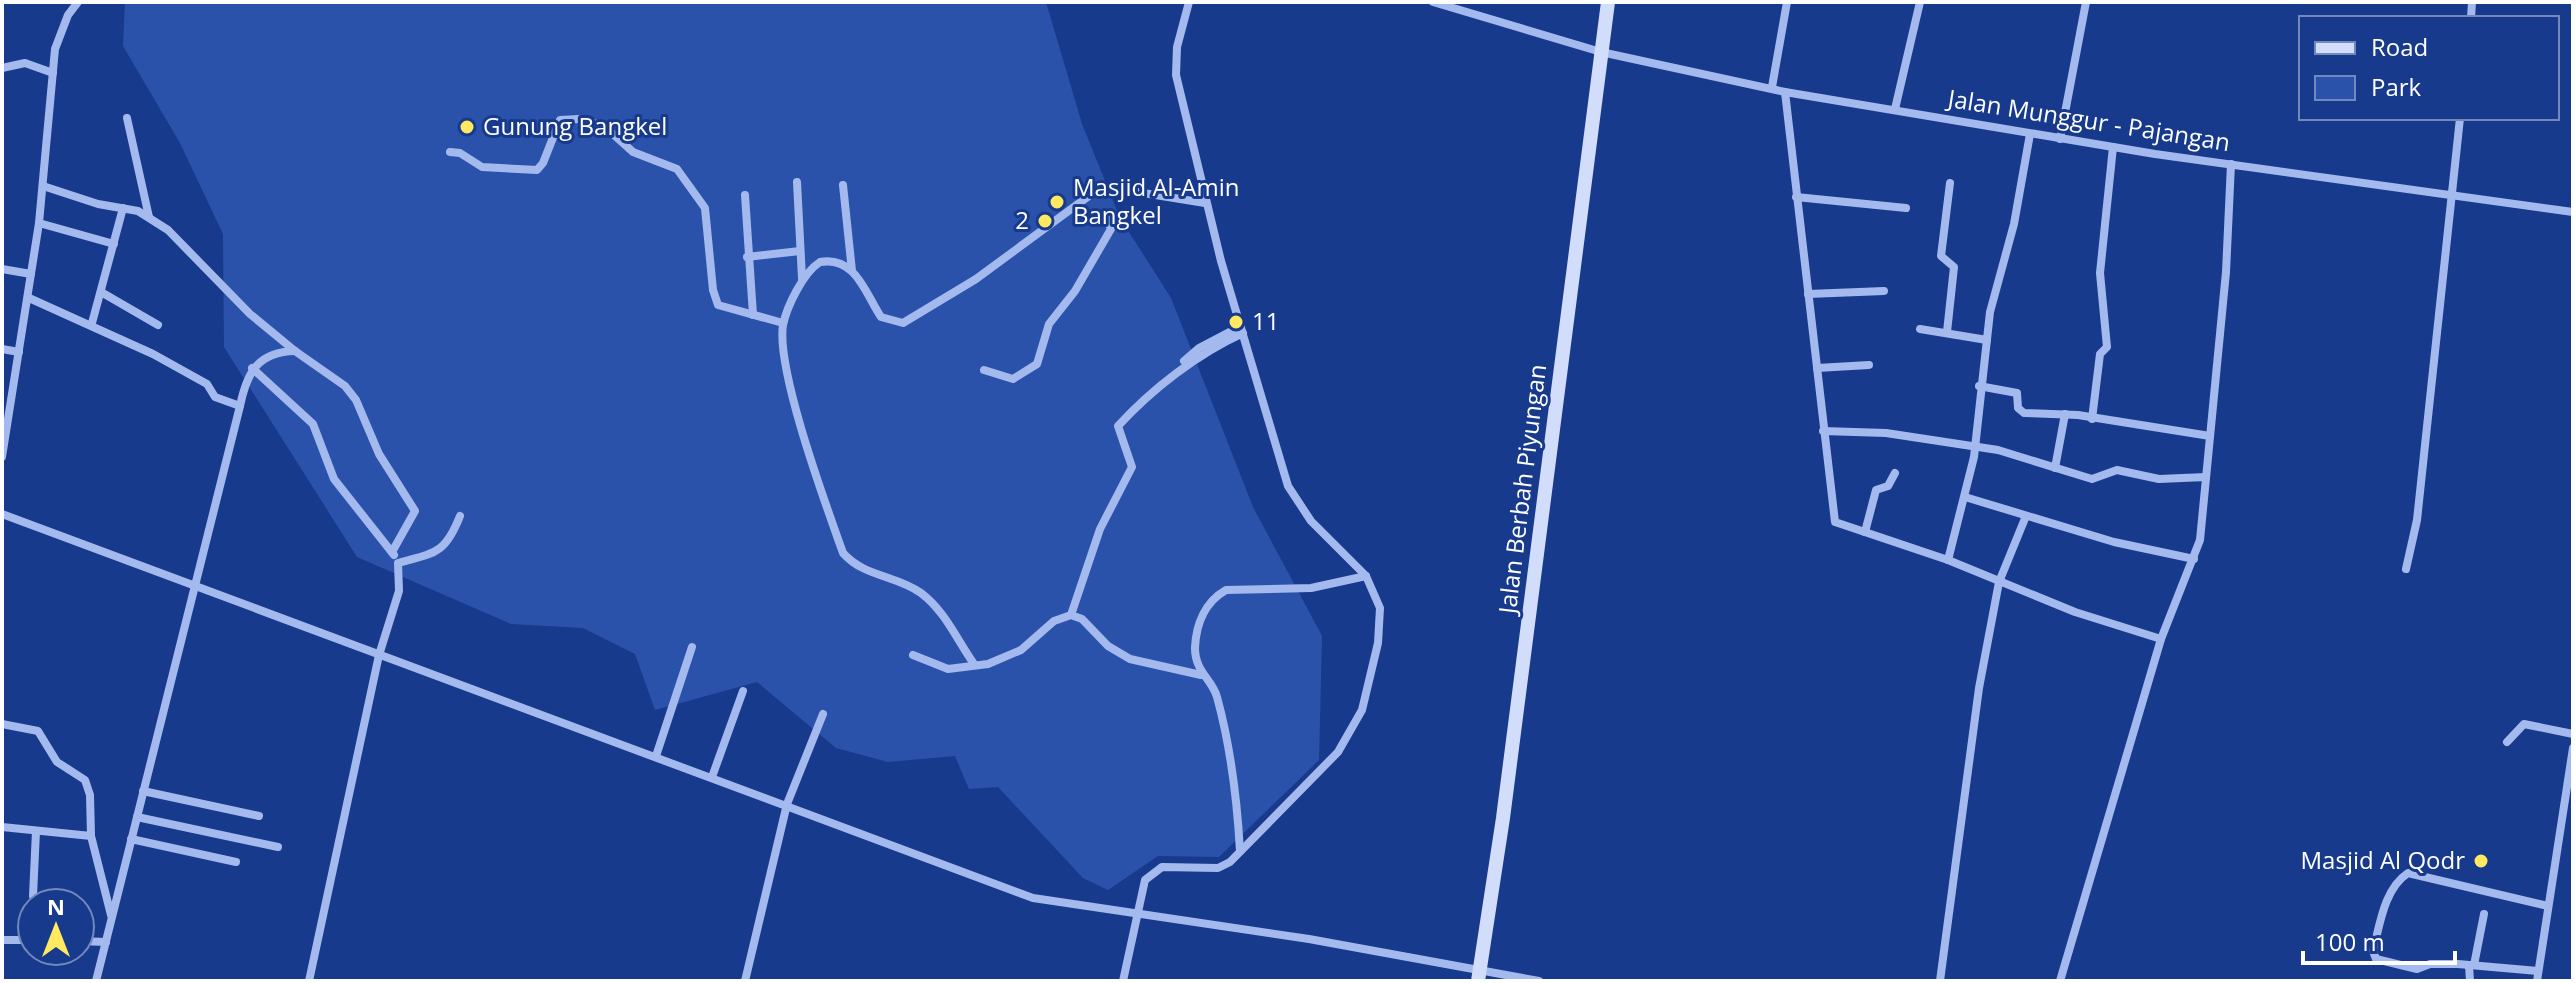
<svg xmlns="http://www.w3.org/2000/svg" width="2575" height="983" font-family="'Open Sans',sans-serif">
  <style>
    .green { fill: #2b52ab }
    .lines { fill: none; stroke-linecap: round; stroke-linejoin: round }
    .street { stroke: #a4baee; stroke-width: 8 }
    .secondary { stroke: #d1ddfa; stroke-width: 14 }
    .poi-dot { fill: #ffe961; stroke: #183a8d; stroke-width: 3 }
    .labels { text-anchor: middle; stroke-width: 6; stroke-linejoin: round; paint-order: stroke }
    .street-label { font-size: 24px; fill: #fff; stroke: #183a8d }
    .poi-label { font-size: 24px; fill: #fff; stroke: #183a8d; text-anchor: start }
  </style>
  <rect width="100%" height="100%" fill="#183a8d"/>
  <path class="green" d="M125,2H1046L1082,124L1120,218L1171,298L1253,507L1322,636L1319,760L1219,857L1158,856L1108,890L1083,878L998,787L969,789L955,756L888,762L836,748L757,682L655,710L635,654L583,628L511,624L357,557L224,347L223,234L180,143L123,46Z"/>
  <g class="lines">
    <g class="street">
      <path d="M1433,2L1601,52L1785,92L2155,154L2573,212"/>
      <path d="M2471,18L2472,2"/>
      <path d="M2,68L25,63L53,73"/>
      <path d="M1772,87L1787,2"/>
      <path d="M1785,92L1835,522L1948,560L2075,612L2161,639"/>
      <path d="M1895,109L1920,2"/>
      <path d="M127,118L149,217"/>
      <path d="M2060,139L2086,2"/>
      <path d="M450,152L460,153L482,167L537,170L543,163L560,120L579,119L604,126L633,152L677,169L705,208L713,290L718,305L783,323"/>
      <path d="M797,182L802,278"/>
      <path d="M843,185L852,271"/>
      <path d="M43,186L98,204L138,211L168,230L250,314L295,351L345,386L356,400L379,454L415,511L392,552"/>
      <path d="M745,195L753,315"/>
      <path d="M1796,197L1906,208"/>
      <path d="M39,223L114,244"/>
      <path d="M747,257L800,251"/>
      <path d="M2,269L31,274"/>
      <path d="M101,292L158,325"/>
      <path d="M1808,294L1884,291"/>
      <path d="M29,298L153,354L207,384L215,397L240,406C247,372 258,352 295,351"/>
      <path d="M92,323L123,208"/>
      <path d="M1920,329L1987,340"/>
      <path d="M1947,332L1954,267L1941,256L1950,183"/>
      <path d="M2,349L19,352"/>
      <path d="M1184,361L1199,348L1241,326"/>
      <path d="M252,368L313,424L334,479L394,555"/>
      <path d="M1817,368L1869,365"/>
      <path d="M984,370L1013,379L1037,364L1049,324L1075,291L1111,229L1105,213"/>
      <path d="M1979,386L2017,393L2018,408L2024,413L2078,415L2210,436"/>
      <path d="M2092,419L2100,354L2107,347L2100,273L2113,147"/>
      <path d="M1823,431L1886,433L1998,450L2092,479L2117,470L2159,479L2206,477"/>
      <path d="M2,457L39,223L55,49L68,15L78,2"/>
      <path d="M2055,468L2065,414"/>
      <path d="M1965,497L2114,542L2194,559"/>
      <path d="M2,514L1033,898L1309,939L1539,981"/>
      <path d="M1865,532L1876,490L1888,486L1895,473"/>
      <path d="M1948,560L1974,457L1990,312L2014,224L2030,134"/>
      <path d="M2406,569L2417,520L2460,118"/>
      <path d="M1071,615L1100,529L1132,467L1118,426C1152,389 1197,354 1243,333"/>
      <path d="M913,655L948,669L988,664L1021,650L1054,621L1071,615L1082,619L1108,646L1130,659L1201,675"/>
      <path d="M974,664C957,640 945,611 921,593C896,575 864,577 843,553C826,505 776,370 783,325C787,306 803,273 820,262C856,256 865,293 881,317L903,323L976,279L1097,190L1106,187L1205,203"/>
      <path d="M2,724L38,731L57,762L85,780L90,795L91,836"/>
      <path d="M2507,742L2524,724L2573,734"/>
      <path d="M656,756L692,647"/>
      <path d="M712,777L743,691"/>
      <path d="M143,791L259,816"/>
      <path d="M137,817L278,847"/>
      <path d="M2,827L91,836L111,915"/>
      <path d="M131,839L236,862"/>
      <path d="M1240,851C1237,798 1231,748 1217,697C1212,679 1195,672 1195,648C1196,624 1205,602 1226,590L1311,588L1366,576"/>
      <path d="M33,896L36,831"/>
      <path d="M2,940H32"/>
      <path d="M80,941L106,942"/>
      <path d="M2469,965L2470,981"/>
      <path d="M2474,965L2484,914"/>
      <path d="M2538,971L2458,964H2430L2417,969L2376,959L2373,951C2380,924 2384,889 2408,873L2548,906"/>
      <path d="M96,981L240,406"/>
      <path d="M309,981L379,655L399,591L398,563C435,553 445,554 460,516"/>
      <path d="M745,981L787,804L823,714"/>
      <path d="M1123,981L1145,880L1162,867L1218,868L1230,862L1338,752L1362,710L1378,643L1380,608L1366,576L1311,521L1288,486L1221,261L1176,75L1177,47L1189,2"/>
      <path d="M1940,981L1979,688L1999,582L2026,516"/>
      <path d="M2060,981L2161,639L2200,540L2226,272L2231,164"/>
      <path d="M2537,981L2573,748"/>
    </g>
    <path class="secondary" d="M1478,981L1503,818L1608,2"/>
  </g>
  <g class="poi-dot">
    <circle cx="467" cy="127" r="8"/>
    <circle cx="1057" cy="202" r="8"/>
    <circle cx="1045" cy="221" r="8"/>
    <circle cx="1236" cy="322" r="8"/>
    <circle cx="2481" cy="861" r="8"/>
  </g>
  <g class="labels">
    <g class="street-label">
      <text transform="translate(2089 121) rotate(9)" y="8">Jalan Munggur - Pajangan</text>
      <text transform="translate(1523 489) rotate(-83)" y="8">Jalan Berbah Piyungan</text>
    </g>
    <g class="poi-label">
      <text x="483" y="135">Gunung Bangkel</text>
      <text x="1073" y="196">Masjid Al-Amin<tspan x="1073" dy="28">Bangkel</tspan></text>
      <text x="1029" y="229" text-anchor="end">2</text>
      <text x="1252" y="330">11</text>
      <text x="2465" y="869" text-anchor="end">Masjid Al Qodr</text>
    </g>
  </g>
  <rect width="2575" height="983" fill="none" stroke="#ffffff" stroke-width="8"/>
  <rect x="2299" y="16" width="260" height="104" fill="#183a8d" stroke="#7489bb" stroke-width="2"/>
  <rect x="2315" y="42" width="40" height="12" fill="#d1ddfa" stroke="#7489bb" stroke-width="2"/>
  <text x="2371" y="56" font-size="24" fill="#ffffff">Road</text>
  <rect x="2315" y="76" width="40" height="24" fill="#2b52ab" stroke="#7489bb" stroke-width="2"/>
  <text x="2371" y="96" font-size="24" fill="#ffffff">Park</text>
  <g transform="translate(56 927)"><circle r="38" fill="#183a8d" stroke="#7489bb" stroke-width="2"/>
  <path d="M0-6L14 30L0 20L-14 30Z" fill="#ffe961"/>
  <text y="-12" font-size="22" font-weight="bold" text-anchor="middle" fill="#ffffff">N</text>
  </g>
  <path d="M2303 951v12h152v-12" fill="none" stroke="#ffffff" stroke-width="4"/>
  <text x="2315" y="951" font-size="24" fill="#ffffff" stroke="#183a8d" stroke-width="6" paint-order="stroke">100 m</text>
</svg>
